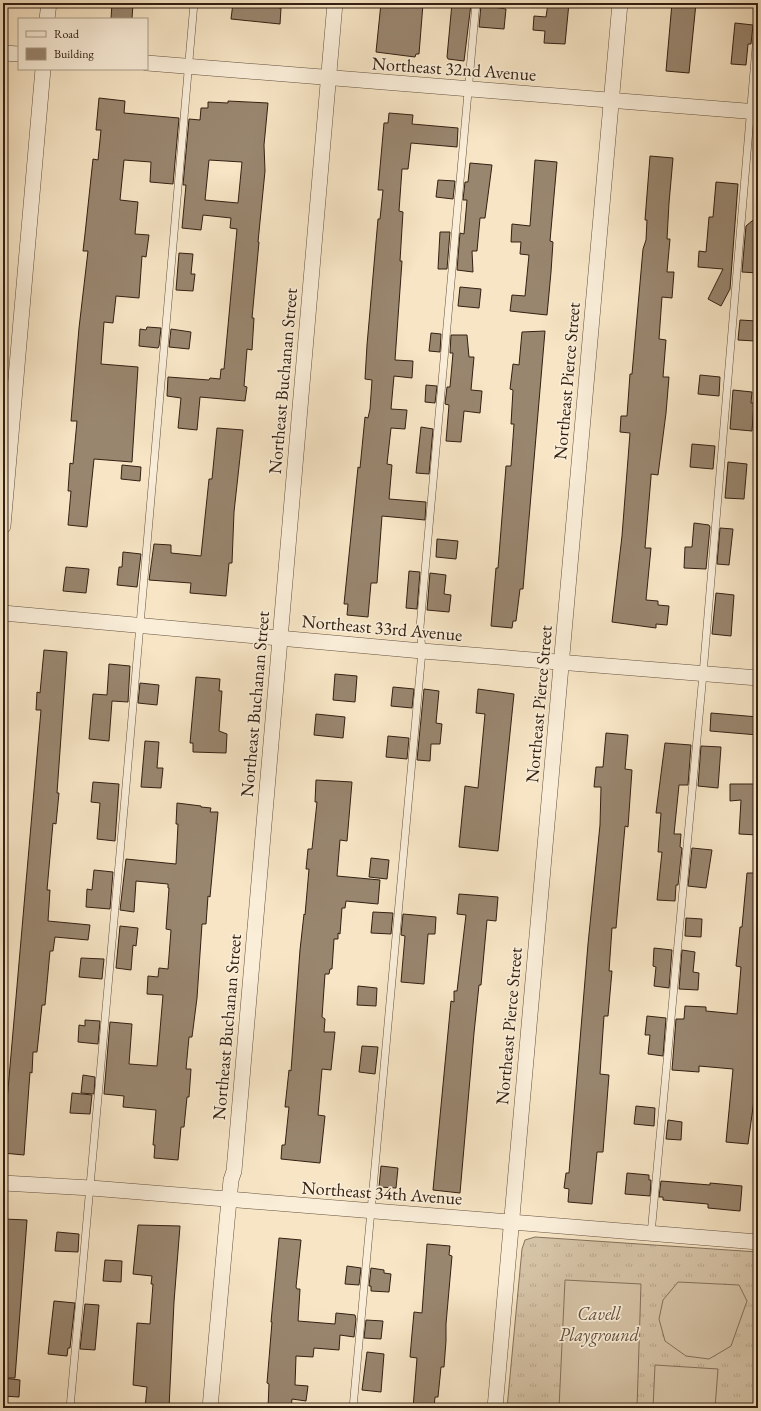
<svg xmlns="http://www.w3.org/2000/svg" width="761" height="1411" font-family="'EB Garamond',serif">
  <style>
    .grass { fill: url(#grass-tufts); stroke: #84725c }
    .garden { fill: #d6c4a7; stroke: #84725c }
    .building { fill: #99866f; stroke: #332012; fill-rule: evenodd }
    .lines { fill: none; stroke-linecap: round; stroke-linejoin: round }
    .lane-casing { stroke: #64513f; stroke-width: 8 }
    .street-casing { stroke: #64513f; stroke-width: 16 }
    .lane { stroke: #faeed9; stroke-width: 7 }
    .street { stroke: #faeed9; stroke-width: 15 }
    .labels { text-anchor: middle; stroke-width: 3.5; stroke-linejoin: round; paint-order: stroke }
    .street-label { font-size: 18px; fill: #332012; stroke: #faeed9 }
    .park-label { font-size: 18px; font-style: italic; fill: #64513f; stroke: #faeed9 }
  </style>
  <defs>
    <pattern id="grass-tufts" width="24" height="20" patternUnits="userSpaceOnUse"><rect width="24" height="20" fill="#d6c4a7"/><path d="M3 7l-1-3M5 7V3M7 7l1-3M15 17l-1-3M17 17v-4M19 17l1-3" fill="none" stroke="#b8a88f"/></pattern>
  </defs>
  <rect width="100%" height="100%" fill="#f7e5c5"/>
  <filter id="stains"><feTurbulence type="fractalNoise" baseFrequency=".005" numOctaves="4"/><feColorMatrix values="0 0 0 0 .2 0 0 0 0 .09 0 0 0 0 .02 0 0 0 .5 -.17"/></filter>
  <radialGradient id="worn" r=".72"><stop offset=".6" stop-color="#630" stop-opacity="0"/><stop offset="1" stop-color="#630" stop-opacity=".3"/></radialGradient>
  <path class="grass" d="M535,1237L758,1252V1408H507L522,1249L525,1240Z"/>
  <g class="garden">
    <path d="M565,1280L641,1284L637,1408H559Z"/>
    <path d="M678,1282L739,1285L747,1301L731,1346L709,1359L686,1356L665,1341L659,1319L663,1300Z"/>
    <path d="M655,1365L718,1369L715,1408H653Z"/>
  </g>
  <g class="building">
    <path d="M112,3H133L132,19H111Z"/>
    <path d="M233,3H279V8H281L280,24L231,19Z"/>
    <path d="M381,3L423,4L419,54H416L415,57L376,52Z"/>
    <path d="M452,3L471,4L464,61L448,59L447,57Z"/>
    <path d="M548,3H569L565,44L544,43L545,31L533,30L534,16L546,17Z"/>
    <path d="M672,3H696L689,73L666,71Z"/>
    <path d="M481,5L506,9L504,29L479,27Z"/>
    <path d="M735,23L753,25L751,44H748L746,65L731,64Z"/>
    <path d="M99,98L125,101L124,113L179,118L173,184L150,182L151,162L124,160L120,200L138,202L135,234L149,235L146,257L142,256L139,298L116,296L113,323L104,322L101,364L138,367L132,462L94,459L87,527L68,525L71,491H68L70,463L73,464L77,421H71L79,328L88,251H83L85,234L93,159L98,160L101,130H96Z"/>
    <path d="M228,101L268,103L264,145L265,171L258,242H259L252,318H254L252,350L247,349L244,386L247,387L245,401L200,397L197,430L178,428L181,398L167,396L168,377L209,380L210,378L220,379L221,369H224L237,229L230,228L231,218L203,215L201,230L182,228L186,185H183L189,119L200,120L201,108H208V102L228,103ZM209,160L242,162L238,203L205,200Z"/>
    <path d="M389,113L413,115L412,124L458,128L457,147L411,143L408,169H402L399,211L403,212L400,261H402L395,360L413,361L412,378L394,376L391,409L407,410L405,429L391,428L387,464L392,465L389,499L426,502L425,520L382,516L377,583H371L368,617L347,615L348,604H344L358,467L360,468L365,417L368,418L370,409L372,380L365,379L367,345L378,219H380L383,190H378L384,123H388Z"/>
    <path d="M650,156L673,158L669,203L667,239H670L667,272H674L672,298L662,297L659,339L666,340L663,377H669L666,413L658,475L651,474V477L645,548H651L646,600L658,601V605L669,606L667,625L656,624V628L612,622L622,536L630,433L620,432L621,416H627L630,374H632L643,249L646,240L647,220H645Z"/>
    <path d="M535,160L557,162L550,241L553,242L551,272L547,315L510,311L512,295L525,296L529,255L520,254L521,242H511L512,224L530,226Z"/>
    <path d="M470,163L492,165L485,218H480L477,251H472L473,272L457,270L460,233L464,234L467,200H463L465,182H468Z"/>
    <path d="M438,180L455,181L453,199L436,197Z"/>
    <path d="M716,182L738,184L730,289L721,306L708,299L723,269L698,267L699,251L706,252L709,217H713Z"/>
    <path d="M758,216V273L742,272L746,226Z"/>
    <path d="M440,232H450L447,269H438Z"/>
    <path d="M179,253L193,254L191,274H195L193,291L176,290Z"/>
    <path d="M460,287L481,289L479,308L458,306Z"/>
    <path d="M740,320L757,321L755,341L738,340Z"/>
    <path d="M147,327L161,328L159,346L158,348L139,346L140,329L146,330Z"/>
    <path d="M171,329L191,332L189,349L169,347Z"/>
    <path d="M545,331L523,589H520L516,621H513L512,628L491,626L496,568H498L506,466H511L514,424H511L513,390L510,389L513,364L519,365L522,332Z"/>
    <path d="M431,333L441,334L440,352L429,351Z"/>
    <path d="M451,335H467L469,357H474L471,390L482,391L480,413L464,411L461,442L446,441L449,405L445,404L447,387H450L453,353H450Z"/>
    <path d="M700,375L720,377L719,396L698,394Z"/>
    <path d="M426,385L437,386L435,403L425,402Z"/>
    <path d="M733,390L752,392L751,403H754L752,431L730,429Z"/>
    <path d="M421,427L433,429L429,474L416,473Z"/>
    <path d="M217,428L243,430L234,512L232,563H229L226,596L190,593L191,583L149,580L154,544L171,545V553L201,556L209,479H212Z"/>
    <path d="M692,444L715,446L713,469L690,467Z"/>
    <path d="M728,462L747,464L744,499L725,498Z"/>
    <path d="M122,465L141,467L140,481L121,479Z"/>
    <path d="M694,523L709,525L710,527L706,569L684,568L685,547H692Z"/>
    <path d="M720,528L733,529L729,565L717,564Z"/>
    <path d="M437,539L458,541L456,559L436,557Z"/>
    <path d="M123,552L141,554L137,587L117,585L119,567H122Z"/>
    <path d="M66,567L89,569L86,593L63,591Z"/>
    <path d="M409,571L420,572L417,609L406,608Z"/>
    <path d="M430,573L446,575L444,594L451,595L449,612L427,610Z"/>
    <path d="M716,593L734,595L731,636L712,634Z"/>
    <path d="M44,650L67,652L57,793H59L56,824L53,823L47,890H50L48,921L90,925L88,940L55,937L53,951H50L45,1005H42L37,1052H33L32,1073L30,1072L24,1155L3,1153V1147L41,710H36L37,692L40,693Z"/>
    <path d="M109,664L130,666L128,702L112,701L109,741L89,739L93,694L107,695Z"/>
    <path d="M335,674L357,676L355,702L333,700Z"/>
    <path d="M196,677L220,679L219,691H222L219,731L227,734L226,753L193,752V743H190Z"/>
    <path d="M140,683L159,685L157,705L138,703Z"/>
    <path d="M393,687L414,689L412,708L391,706Z"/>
    <path d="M424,689L439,691L436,723L442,724L440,744H431L430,761L417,760Z"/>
    <path d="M478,689L514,694L498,851L459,847L465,786L478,788L485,714L476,713Z"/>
    <path d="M711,713L758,717V735L710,731Z"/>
    <path d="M316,714L345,717L343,738L314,735Z"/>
    <path d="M606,733L628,735L625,769L632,770L628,827L625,826L616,928H612L609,971H612L608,1016H604L600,1074L609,1075L603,1152H597L592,1204L568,1202L569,1189L564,1188L566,1173H569L588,944L600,825L601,787H594L596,767H603Z"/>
    <path d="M388,736L409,738L407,759L386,757Z"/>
    <path d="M145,741L159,742L157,768H163L161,788L141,787Z"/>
    <path d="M665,743L691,745L688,785H679L674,834H681L680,847L682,848L678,885H676L675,901L657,900L662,852H658L661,813H656Z"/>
    <path d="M701,746L721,747L718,788L698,786Z"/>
    <path d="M316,780L352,782L347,841L340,840L337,876L380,880L378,904L346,901L345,908H342L340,934L338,933V939H334L332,969H330L329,974H325L322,1017L325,1019L324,1032H335L331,1070L322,1069L318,1115L325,1116L320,1163L281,1159L282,1145H285L289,1107H285L289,1070L291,1071L300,950L304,914L305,915L309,869H306L308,849H312L317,802H315Z"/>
    <path d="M93,782L119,784L115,841L97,839L100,803L91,802Z"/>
    <path d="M730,784H758V835L739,834L741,800L730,801Z"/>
    <path d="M177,803L201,806V807L211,808L210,812H218L210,897L208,896L206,924H202L197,998L192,1037H189L186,1069H191L189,1097H187L184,1127H181L178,1160L154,1158L155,1145H153L156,1110L123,1107L124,1096L104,1094L110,1022L132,1024L129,1064L157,1066L163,995L147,994L148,976L158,977L159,968L168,969L171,930L166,929L169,888H168V884L136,881L134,912L120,910L126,859L176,864L178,824H176Z"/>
    <path d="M692,848L712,850L706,888L688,886Z"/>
    <path d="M371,858L389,860L387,879L369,877Z"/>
    <path d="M94,870L113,872L110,909L86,907L87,889L92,890Z"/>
    <path d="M747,873H758V1071L748,1144L726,1142L733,1069L699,1066V1072L672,1070L676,1019H684L685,1006L706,1007V1011L737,1014L741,967L736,966L740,927H742Z"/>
    <path d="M459,894L498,897L496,921L487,920L481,985H479L474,1033L460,1193L433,1190L451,1001L454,1002V991H457L466,915L457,914Z"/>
    <path d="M373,912L393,913L391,934L371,933Z"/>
    <path d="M403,914L436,917L435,934H428L424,984L401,982L405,936L401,935Z"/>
    <path d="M686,918L702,919L701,937L685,936Z"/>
    <path d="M120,926L138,928L136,946L133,945L131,970L116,968Z"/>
    <path d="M654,948L672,950L669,988L654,986L656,967L653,966Z"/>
    <path d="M682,950L695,952L693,972L699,973L698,990L679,989Z"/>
    <path d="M81,958L104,959L102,979L79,977Z"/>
    <path d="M358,986L377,988L376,1006L357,1005Z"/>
    <path d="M647,1016L666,1018L663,1056L648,1054L650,1035H645Z"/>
    <path d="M85,1020L100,1021L98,1044L78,1042L79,1025L85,1026Z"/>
    <path d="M362,1046L378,1047L375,1074L359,1072Z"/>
    <path d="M83,1075L95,1077L94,1094L81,1093Z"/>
    <path d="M72,1093L92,1095L90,1114L70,1113Z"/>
    <path d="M636,1106L655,1108L654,1126L634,1124Z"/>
    <path d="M668,1120L682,1122L681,1140L666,1139Z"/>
    <path d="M381,1166L398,1168L396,1188L379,1187Z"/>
    <path d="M627,1173L649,1175V1180H651L650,1196L625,1194Z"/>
    <path d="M661,1181L710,1185V1183L742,1186L740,1211L708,1208V1204L663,1200V1197H659Z"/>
    <path d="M4,1219L27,1220L15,1378H3Z"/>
    <path d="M138,1225L180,1226L174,1302L169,1408H145L147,1387L133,1385L137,1323L150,1324L153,1284H151L152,1276L133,1274Z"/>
    <path d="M57,1232L79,1234L78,1252L55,1251Z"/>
    <path d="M279,1238L301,1240L296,1287L297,1289H300L298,1321L335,1324L336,1313L355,1315L356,1319L354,1337L340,1335L339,1350L314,1348L313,1357L296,1356L295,1385L308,1386L306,1401L292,1399L291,1408H268L269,1384L267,1383L272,1322H271Z"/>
    <path d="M427,1244L450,1246L449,1255L452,1256L446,1324V1341L444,1367H441L438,1397H435L434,1408H413L417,1358L410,1357L412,1334L414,1312L422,1313Z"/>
    <path d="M105,1260L122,1261L121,1282L103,1281Z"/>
    <path d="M347,1266L361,1268L359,1285L345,1284Z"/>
    <path d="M371,1268L384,1270V1273L391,1274L389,1292L371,1291V1286H369Z"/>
    <path d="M54,1301L75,1303L70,1348H68L67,1356L48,1354Z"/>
    <path d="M85,1304L99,1305L95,1350L80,1349Z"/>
    <path d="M366,1320L383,1321L381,1339L364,1338Z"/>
    <path d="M367,1352L384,1354L381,1392L362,1390Z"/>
    <path d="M3,1378L20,1380L19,1397L3,1396Z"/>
  </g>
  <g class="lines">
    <g class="lane-casing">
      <g id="lane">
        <path d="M651,1234L703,674L758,23"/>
        <path d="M70,1408C113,940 154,471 194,3"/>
        <path d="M353,1408L422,651L420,627L476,3"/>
      </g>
    </g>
    <g class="street-casing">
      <g id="street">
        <path d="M47,19L49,3"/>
        <path d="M3,53L19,54"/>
        <path d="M147,63L758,112"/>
        <path d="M3,526L43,69"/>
        <path d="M3,613L422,651L758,678"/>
        <path d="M3,1183L91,1188L758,1242"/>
        <path d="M210,1408L227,1221L231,1180L234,1171L335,3"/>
        <path d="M495,1408L620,3"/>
      </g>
    </g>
    <use href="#lane" class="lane"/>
    <use href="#street" class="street"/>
  </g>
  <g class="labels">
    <g class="street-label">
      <text transform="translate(454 69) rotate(4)" y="6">Northeast 32nd Avenue</text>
      <text transform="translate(283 381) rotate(-85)" y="6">Northeast Buchanan Street</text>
      <text transform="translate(567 381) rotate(-85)" y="6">Northeast Pierce Street</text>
      <text transform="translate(382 628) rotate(5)" y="6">Northeast 33rd Avenue</text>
      <text transform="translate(255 704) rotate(-85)" y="6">Northeast Buchanan Street</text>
      <text transform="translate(539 704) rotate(-85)" y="6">Northeast Pierce Street</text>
      <text transform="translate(509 1026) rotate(-85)" y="6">Northeast Pierce Street</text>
      <text transform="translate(227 1027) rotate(-85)" y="6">Northeast Buchanan Street</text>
      <text transform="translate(382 1193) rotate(4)" y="6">Northeast 34th Avenue</text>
    </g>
    <g class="park-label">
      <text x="599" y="1320">Cavell<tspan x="599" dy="21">Playground</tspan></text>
    </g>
  </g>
  <rect width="761" height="1411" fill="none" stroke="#f7e5c5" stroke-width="16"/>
  <rect x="4" y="4" width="753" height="1403" fill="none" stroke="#332012" stroke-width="2"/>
  <rect x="8" y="8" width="745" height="1395" fill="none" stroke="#332012"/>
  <rect x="18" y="18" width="130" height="52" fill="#faeed9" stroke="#aa9c89"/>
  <rect x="26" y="31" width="20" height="6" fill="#faeed9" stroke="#aa9c89"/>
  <text x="54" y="38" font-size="12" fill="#332012">Road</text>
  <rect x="26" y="48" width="20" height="12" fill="#99866f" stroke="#aa9c89"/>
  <text x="54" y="58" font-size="12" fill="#332012">Building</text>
  <rect width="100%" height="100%" filter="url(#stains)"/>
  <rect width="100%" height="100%" fill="url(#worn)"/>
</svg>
